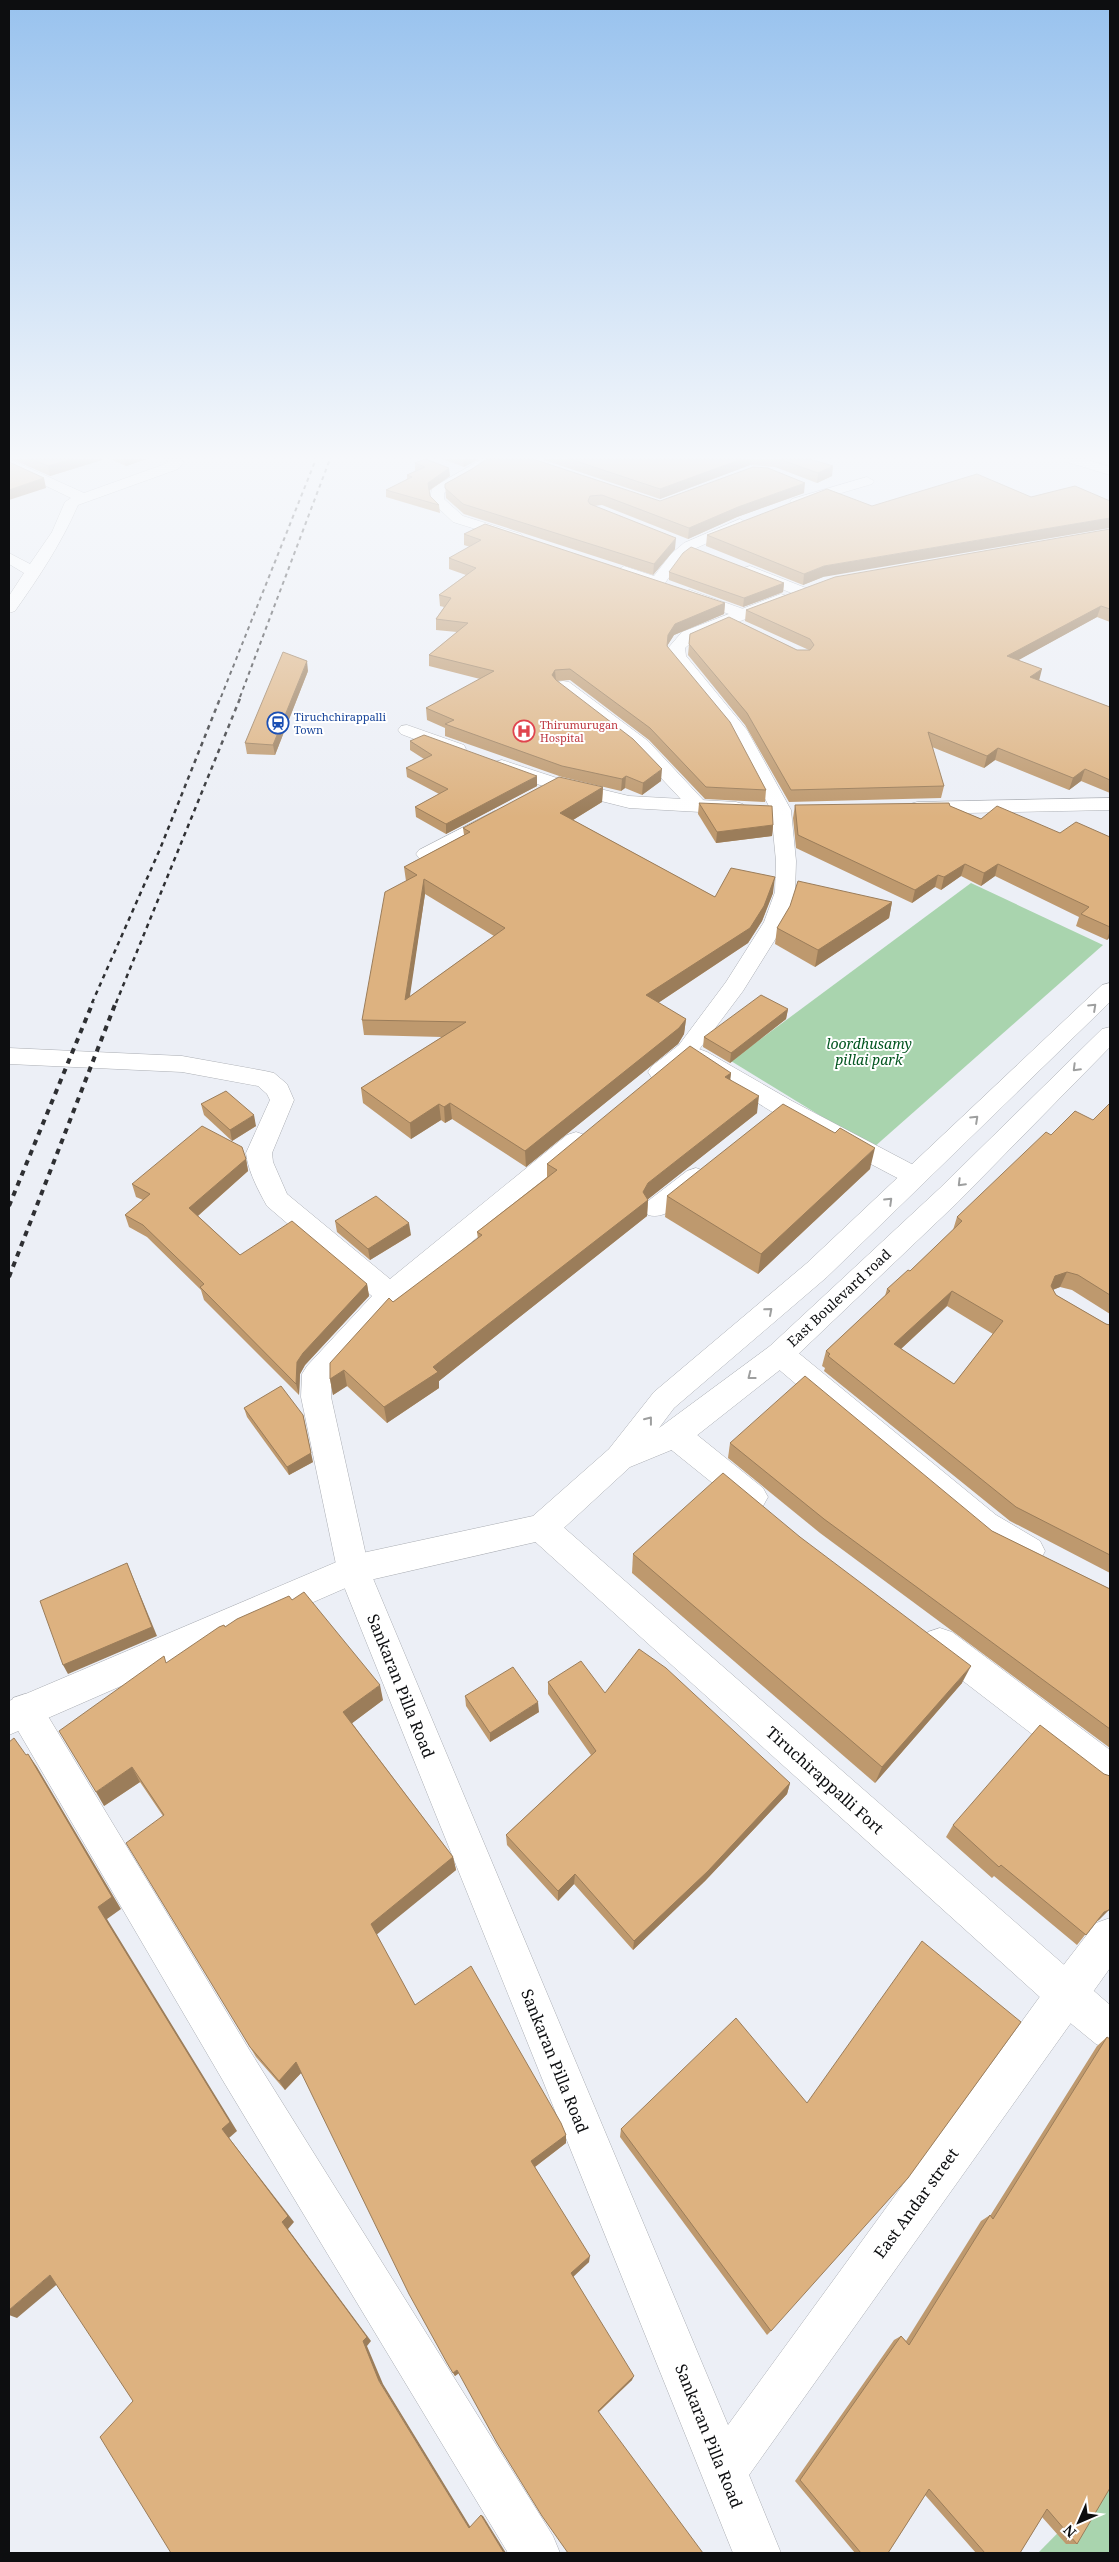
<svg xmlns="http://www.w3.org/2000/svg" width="1119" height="2562" font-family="'Noto Serif',serif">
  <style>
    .green { fill: #a9d4ae }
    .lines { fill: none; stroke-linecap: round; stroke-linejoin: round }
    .minor-casing { stroke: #abaeb4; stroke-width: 1 }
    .tertiary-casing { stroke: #abaeb4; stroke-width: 1 }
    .secondary-casing { stroke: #abaeb4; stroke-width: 1 }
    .minor { fill: #fff; fill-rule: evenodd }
    .tertiary { fill: #fff; fill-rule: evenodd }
    .secondary { fill: #fff; fill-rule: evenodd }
    .rail-far2 { stroke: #2e2f32; stroke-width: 2; stroke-dasharray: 4 4; stroke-linecap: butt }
    .rail-far1 { stroke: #2e2f32; stroke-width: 2.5; stroke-dasharray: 4.5 4.5; stroke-linecap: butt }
    .rail { stroke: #2e2f32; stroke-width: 4; stroke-dasharray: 5.5 5.5; stroke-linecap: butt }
    .wall { fill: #be996e; fill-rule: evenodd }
    .shaded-wall { fill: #9b7d5a }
    .building { fill: #ddb280; stroke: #9b7d5a; fill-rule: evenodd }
    .oneway { stroke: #9e9f9f }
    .labels { text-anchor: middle; stroke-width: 4; stroke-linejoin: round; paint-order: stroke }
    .far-transit-label { font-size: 11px; fill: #164399; stroke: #fff; text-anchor: start }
    .far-health-label { font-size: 11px; fill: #be3a42; stroke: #fff; text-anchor: start }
    .park-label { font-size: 14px; font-style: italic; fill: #02551f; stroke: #fff }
    .street-label { font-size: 14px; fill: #0d0e10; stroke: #fff }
    .near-street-label { font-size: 16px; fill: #0d0e10; stroke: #fff }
  </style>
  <rect width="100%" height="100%" fill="#eceff6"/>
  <g class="green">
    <path d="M971,883L1103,945L873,1148L731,1061Z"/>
    <path d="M1110,2480V2553H1038Z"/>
  </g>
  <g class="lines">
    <g class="minor-casing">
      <g id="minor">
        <path d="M9,459L84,493L168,463L167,459H181L184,462L178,469L78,505C61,544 39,577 15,611L9,613V596L24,573L9,564V553L30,564L52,532L65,502L71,498L9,468Z"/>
        <path d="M482,459H498L444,493V499L463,516L521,534L524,537L521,540H511L453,522L430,500L432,488Z"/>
        <path d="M1065,459H1085L1110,467V475L1067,462Z"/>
        <path d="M867,477L874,481L872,484L797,506L790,502L792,499Z"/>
        <path d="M740,519L747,523L745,526L694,549L681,560L663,586H651L618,574L616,571L624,566L654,576L671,554L684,543Z"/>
        <path d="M750,566L806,588L808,591L800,596L794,594L744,574L742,571L744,568Z"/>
        <path d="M690,590L749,611L751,614L743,619L684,598L682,595L684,592Z"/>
        <path d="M563,681L569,682L648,741L706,803L709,807L706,811H692L634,749L557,690L554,686L557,682Z"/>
        <path d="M495,811L502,813L505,817L502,821L433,858H419L416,854L419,850Z"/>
        <path d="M699,1049L707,1052L792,1101L923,1170L927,1176L923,1182L914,1185L905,1182L774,1113L691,1062L687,1057L691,1052Z"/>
        <path d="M696,1168L705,1171L709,1177L705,1183C689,1196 669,1221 648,1215L644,1208L648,1201L687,1171Z"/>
        <path d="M780,1343L790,1346L996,1515L1040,1541L1045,1551L1040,1561L1029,1565L1018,1561L974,1535L770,1362L766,1354L770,1346Z"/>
        <path d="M675,1423L686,1426L763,1488L768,1497L763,1506L752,1510L741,1506L664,1444L660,1435L664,1426Z"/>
        <path d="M353,1555L364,1559L369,1569L728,2425L1052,1980L1096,1923L1110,1918V1968L749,2475L781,2553H733L337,1569L342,1559Z"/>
        <path d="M940,1628L952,1632L1110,1750V1789L1097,1784L928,1654L923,1643L928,1632Z"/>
        <path d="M25,1694L37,1698L250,2051L553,2536L560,2553H508L222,2079L13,1722L9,1708L13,1698Z"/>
      </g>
    </g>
    <g class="tertiary-casing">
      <g id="tertiary">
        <path d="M781,594L787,596L789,599L787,602L694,640L685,648L686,656L747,730L791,810L796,861L795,892L786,922L743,991L695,1055L668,1078L660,1080L652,1078L648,1072L652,1066L679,1045L726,982L764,922L775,892L776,861L771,810L730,732L671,661L668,657L669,647L682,632Z"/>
        <path d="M407,725L464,745L466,749L464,753L457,755L401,734L398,730L401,726Z"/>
        <path d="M502,760L563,780L629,796L736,802L743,804L746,808L743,812L736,814L629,808L549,788L495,770L493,766L495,762Z"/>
        <path d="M1110,798V810L917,814L910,812L907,808L910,804L917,802Z"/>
        <path d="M9,1048L182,1056L265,1071L274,1073L287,1084L294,1100L272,1153L273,1162L287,1194L390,1279L567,1135L576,1132L585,1135L589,1141L585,1147L400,1302L331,1378V1397L369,1569L364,1579L353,1583L342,1579L337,1569L301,1397L302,1374L307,1366L372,1296L267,1206C258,1190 248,1171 246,1153L270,1100L267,1094L258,1086L182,1072L9,1064Z"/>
        <path d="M542,1514L553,1518L1110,2005V2050L1096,2044L1052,2008L531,1538L526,1528L531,1518Z"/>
      </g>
    </g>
    <g class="secondary-casing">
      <path id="secondary" d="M1110,983V1002L827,1277L674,1408L659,1428L770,1346L940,1188L1102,1029L1110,1027V1047L958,1202L790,1362L686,1444L630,1467L553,1538L357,1583L9,1735V1701L353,1555L533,1516L609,1449L654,1392L807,1263L1102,985Z"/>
    </g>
    <use href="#minor" class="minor"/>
    <use href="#tertiary" class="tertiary"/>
    <use href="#secondary" class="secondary"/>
    <g class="rail-far2">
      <path d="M221,697L316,459"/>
      <path d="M240,697L330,459"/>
    </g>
    <g class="rail-far1">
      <path d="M92,1003L160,849L221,696"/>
      <path d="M116,1003L241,696"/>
    </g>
    <g class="rail">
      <path d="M9,1206L93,1002"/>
      <path d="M9,1277L116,1002"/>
    </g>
  </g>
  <g class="wall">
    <path d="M12,459H105L50,476Z"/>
    <path d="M110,459H147L126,466Z"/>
    <path d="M442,459H479L464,467Z"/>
    <path d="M541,459H810L832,476L817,483L775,467L750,465L660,499Z"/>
    <path d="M415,463L450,476L429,491L430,496L439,505L440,513L386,497V490L407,479V475L415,471Z"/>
    <path d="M472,469L660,501L804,493L737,517L688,539L602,505L594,506L675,549L653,575L464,514L446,498L445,484Z"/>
    <path d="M1110,529V622L1097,617L1018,660L1039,681L1110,707V793L1081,781L1069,790L995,760L984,768L932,747L944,786L941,798L789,802L745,725L688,655L690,634L797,650H809L745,621L746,610Z"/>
    <path d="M464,534L725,603L724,614L674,635L667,646L766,790L765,802L705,799L649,740L570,680L557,681L661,781L642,795L625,788L621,791L562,777L445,736V728L427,720L426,708L480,679L429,666V655L457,632L436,630V619L444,607L440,606L439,595L466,575L449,569V558L470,547L464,545Z"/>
    <path d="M707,535L823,577L803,585L706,546Z"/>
    <path d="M669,572L784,583L783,592L743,607L669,580Z"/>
    <path d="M308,671L275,755L247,754L245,743Z"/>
    <path d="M410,741L537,786L446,834L416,817L415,807L439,794L407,777L406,768L424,759L410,750Z"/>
    <path d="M603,787L602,802L573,820L715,897L773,893L762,921L748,943L658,1003L686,1019L684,1034L678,1044L526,1167L452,1119L445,1123L441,1120L411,1139L363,1103L361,1088L442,1037L364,1035L362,1020L406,881L404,867L464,835L463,828ZM425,894L494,936L409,997Z"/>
    <path d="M699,803L773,825L772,836L716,843L698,814Z"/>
    <path d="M795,805L950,806L981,819L1060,833L1110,837V937L1107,940L1076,926L1079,917L995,876L981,886L961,876L941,890L935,887L912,903L796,848L793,818Z"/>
    <path d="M892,902L889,918L815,967L775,944L777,928Z"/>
    <path d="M788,1009L786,1019L730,1063L703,1047L704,1037Z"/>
    <path d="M731,1073L730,1079L757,1113L648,1199L647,1216L439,1381V1388L387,1423L347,1386L333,1395L330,1379L393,1302L478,1239L477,1232L547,1177V1164Z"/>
    <path d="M1110,1103V1314L1072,1290L1060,1287L1053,1290L1056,1295L1106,1324L1110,1325V1573L1010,1521L824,1371L825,1368L822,1366L826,1351L885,1296L887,1289L910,1271L953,1230L957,1217L1051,1135L1093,1120ZM947,1306L993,1334L954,1384L901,1349Z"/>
    <path d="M201,1104L256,1126L232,1141L204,1115Z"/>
    <path d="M246,1159L248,1171L198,1216L240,1255L367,1284L369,1296L305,1365L300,1374L299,1395L204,1300L201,1290L147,1237L129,1227L125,1215L143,1200L136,1197L132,1184Z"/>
    <path d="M870,1169L758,1274L665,1217L667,1196Z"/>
    <path d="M335,1221L411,1235L370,1260L337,1232Z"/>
    <path d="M244,1408L313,1462L289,1475L247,1417Z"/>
    <path d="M730,1443L992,1531L1110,1589V1748L820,1533L728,1458Z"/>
    <path d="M633,1554L962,1683L875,1783L632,1573Z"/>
    <path d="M225,1627L383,1700L352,1723L453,1857L456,1870L376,1934L415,2005L566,2135V2143L535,2167L589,2262L573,2276L632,2380L599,2412L459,2373L455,2376L302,2072L285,2090L256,2057L250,2047L163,1816L140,1782L104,1806L167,1663Z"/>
    <path d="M548,1682L605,1693L790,1783L787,1794L705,1881L633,1950L574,1884L558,1901L507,1845L506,1835L591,1755L548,1694Z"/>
    <path d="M465,1696L539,1712L490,1742L466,1706Z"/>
    <path d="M1104,1774L1099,1920L1096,1921L1077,1945L994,1876L992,1878L946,1837L953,1825Z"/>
    <path d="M1107,2037L1077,2544H1066L1042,2517L1020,2553H976L925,2495L888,2553H855L795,2481L894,2340L901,2336L906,2341L981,2221L990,2215V2216L1097,2046Z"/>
    <path d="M807,2103L771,2331L767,2335L620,2137L621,2129Z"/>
  </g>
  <g class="shaded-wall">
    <path d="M73,459H105L50,476L48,466Z"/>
    <path d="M124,459H147L126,466Z"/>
    <path d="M463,459H479L464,467Z"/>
    <path d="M742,459H751L750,465L660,499V489Z"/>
    <path d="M833,466L832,476L817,483L818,473Z"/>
    <path d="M449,468L450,476L428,491V483Z"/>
    <path d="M44,478L46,488L9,500V490Z"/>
    <path d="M805,483L804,493L737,517L688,539L689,528L738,507Z"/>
    <path d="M1110,518V528L823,577L803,585L804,574L824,566Z"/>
    <path d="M676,538L675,549L653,575L654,564Z"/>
    <path d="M784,583L783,592L743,607L744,598Z"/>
    <path d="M725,603L724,614L674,635L667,646L666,657L668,635L675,624Z"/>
    <path d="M1101,606L1097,617L1004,668L1007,656Z"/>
    <path d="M307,661L308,671L275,755L273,745Z"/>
    <path d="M1042,669L1039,681L1030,677Z"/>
    <path d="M555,670L556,681L552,675Z"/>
    <path d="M998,748L995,760L984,768L987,756Z"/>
    <path d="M662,769L661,781L642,795L643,783Z"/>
    <path d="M1085,769L1081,781L1069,790L1073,778Z"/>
    <path d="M537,776V786L446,834V824Z"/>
    <path d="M626,776L625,788L621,791L622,779Z"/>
    <path d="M603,787L602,802L560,828V813Z"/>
    <path d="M773,825L772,836L716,843L717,832Z"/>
    <path d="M965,864L961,876L941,890L944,877Z"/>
    <path d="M998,864L995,876L981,886L984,873Z"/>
    <path d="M938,875L935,887L912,903L915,890Z"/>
    <path d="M775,877L773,893L762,921L748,943L646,1011V995Z"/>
    <path d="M424,879L425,894L407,1016L405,1000Z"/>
    <path d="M892,902L889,918L815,967L818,950Z"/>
    <path d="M1110,930V937L1107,940Z"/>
    <path d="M788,1009L786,1019L730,1063L731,1053Z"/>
    <path d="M686,1019L684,1034L678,1044L526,1167L525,1151Z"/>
    <path d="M731,1073L729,1090L725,1077Z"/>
    <path d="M759,1096L757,1113L647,1200H648L647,1216L439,1381V1388L387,1423L384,1407L433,1367L643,1192L648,1183Z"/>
    <path d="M450,1103L452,1119L445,1123L444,1107Z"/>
    <path d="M439,1104L441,1120L411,1139L410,1123Z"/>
    <path d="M254,1115L256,1126L232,1141L230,1130Z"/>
    <path d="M875,1148L870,1169L758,1274L761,1254Z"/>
    <path d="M246,1159L248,1171L193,1220L189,1208Z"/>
    <path d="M409,1223L411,1235L370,1260L368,1249Z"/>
    <path d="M1067,1272L1060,1287L1049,1291L1055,1276Z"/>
    <path d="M367,1284L369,1296L305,1365L300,1374L299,1395L296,1384L297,1362L303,1353Z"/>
    <path d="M952,1291L947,1306L890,1359L894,1344Z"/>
    <path d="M344,1370L347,1386L333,1395L330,1379Z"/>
    <path d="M303,1415L313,1462L289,1475L287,1467Z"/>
    <path d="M127,1563L157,1636L68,1674L63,1665Z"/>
    <path d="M971,1666L962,1683L875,1783L882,1767Z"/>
    <path d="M380,1685L383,1700L347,1727L343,1712Z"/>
    <path d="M538,1702L539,1712L490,1742V1733Z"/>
    <path d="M28,1754L37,1767L121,1909L107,1919L237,2131L229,2138L294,2222L288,2229L371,2341L367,2346L383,2384L471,2528H469L282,2222L222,2129L98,1907Z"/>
    <path d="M132,1767L140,1782L104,1806L96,1792Z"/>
    <path d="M790,1783L787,1794L705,1881L633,1950L634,1941Z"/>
    <path d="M453,1857L456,1870L375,1936L371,1924Z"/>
    <path d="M575,1874L574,1884L558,1901V1891Z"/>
    <path d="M1109,1910L1099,1920L1095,1922L1104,1912Z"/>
    <path d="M296,2062L302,2072L285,2090L279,2081Z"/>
    <path d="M566,2135V2143L532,2169L531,2161Z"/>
    <path d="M590,2256L589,2262L571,2279V2273Z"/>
    <path d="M50,2275L61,2281L17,2318L9,2315V2310Z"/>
    <path d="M457,2370L459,2373L455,2376L453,2373Z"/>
    <path d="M634,2376L632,2380L597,2413L598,2411Z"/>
    <path d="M481,2515L483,2516L506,2553H504Z"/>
  </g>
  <g class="building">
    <path d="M31,459H73L48,466Z"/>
    <path d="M425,459L449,468L428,483L430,496L439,505L386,490L412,477L407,475L425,467L415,463Z"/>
    <path d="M487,459H533L660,501L753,467L768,468L805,483L738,507L689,528L602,495L590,496L588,501L590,504L676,538L654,564L463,504L445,488V484L472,469Z"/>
    <path d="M570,459H742L660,489Z"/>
    <path d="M779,459H810L833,466L818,473Z"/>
    <path d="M9,462L44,478L9,490Z"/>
    <path d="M977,474L1031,497L1075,486L1110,501V518L824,566L804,574L707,535L827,489L872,506Z"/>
    <path d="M485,524L725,603L675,624L668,635L667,646L730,722L766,790L706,787L650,728L570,669L555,670L552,675L556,680L633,739L662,769L643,783L626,776L622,779L562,766L445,724L454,720L426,708L494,671L429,655L468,623L436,619L451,598L439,595L476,568L449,558L481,540L464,534Z"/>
    <path d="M1110,529V609L1101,606L1007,656L1042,669L1030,677L1110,707V780L1085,769L1073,778L998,748L987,756L928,732L944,786L791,790L747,713L689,644L690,634L729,617L797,650H810L814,645L810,639L746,610L835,577Z"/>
    <path d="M691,547L784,583L744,598L669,572L683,553Z"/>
    <path d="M283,652L307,661L273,745L245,743Z"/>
    <path d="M424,735L537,776L446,824L415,807L448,789L406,768L432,755L410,741Z"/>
    <path d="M559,777L603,787L560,813L715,897L731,868L775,877L764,906L750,928L646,995L686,1019L679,1028L525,1151L450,1103L444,1107L439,1104L410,1123L361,1088L466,1022L362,1020L385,892L417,875L404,867L470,832L463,828ZM424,879L505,928L405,1000Z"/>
    <path d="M699,803L772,806L773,825L717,832Z"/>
    <path d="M949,803L950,806L981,819L997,806L1060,833L1076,822L1110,837V927L1081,914L1089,907L998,864L984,873L965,864L944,877L938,875L915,890L798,835L795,805Z"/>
    <path d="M798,881L892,902L818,950L777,928L790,906Z"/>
    <path d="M761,995L788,1009L731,1053L704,1037Z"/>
    <path d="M690,1046L731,1073L725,1077L759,1096L648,1183L643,1192L648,1200L433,1367L438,1372L384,1407L344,1370L330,1379V1363L389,1298L393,1302L482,1235L477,1232L557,1170L547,1164Z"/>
    <path d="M226,1091L254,1115L230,1130L201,1104Z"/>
    <path d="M1110,1103V1295L1078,1275L1067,1272L1055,1276L1051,1286L1056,1295L1106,1324L1110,1325V1555L1016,1507L828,1356L830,1354L826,1351L890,1291L887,1289L908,1270L910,1271L962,1221L957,1217L1046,1132L1051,1135L1075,1111L1093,1120ZM952,1291L1003,1321L954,1384L894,1344Z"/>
    <path d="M783,1104L835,1133L840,1128L875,1148L761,1254L667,1196Z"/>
    <path d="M202,1126L242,1147L246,1159L189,1208L240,1255L292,1221L367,1284L303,1353L297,1362L296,1384L200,1287L204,1284L143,1225L125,1215L150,1194L132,1184Z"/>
    <path d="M376,1196L409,1223L368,1249L335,1221Z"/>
    <path d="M805,1376L992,1531L1110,1589V1729L824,1519L730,1443Z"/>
    <path d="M281,1386L303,1415L311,1453L287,1467L244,1408Z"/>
    <path d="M723,1473L800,1537L971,1666L882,1767L633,1554Z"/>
    <path d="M127,1563L152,1627L63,1665L40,1601Z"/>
    <path d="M304,1592L380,1685L343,1712L453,1857L371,1924L415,2005L471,1966L561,2123L566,2135L531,2161L590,2256L571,2273L634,2376L598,2411L703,2553H568L542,2516L497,2443L457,2370L453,2373L447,2363L409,2294L296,2062L279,2081L250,2047L126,1843L164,1815L132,1767L96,1792L59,1731L164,1656L166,1663L219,1627L224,1625L225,1627L237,1619L289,1596L292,1600Z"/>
    <path d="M639,1649L666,1668L790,1783L708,1871L634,1941L575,1874L558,1891L506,1835L596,1751L548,1682L581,1661L605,1693Z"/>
    <path d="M513,1667L538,1702L490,1733L465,1696Z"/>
    <path d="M1040,1725L1104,1774L1110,1776V1907L1109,1910L1104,1912L1086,1935L1001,1865L999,1867L953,1825Z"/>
    <path d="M14,1738L26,1755L28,1754L112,1897L98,1907L230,2122L222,2129L288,2216L282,2222L367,2337L363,2341L379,2381L469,2528L481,2515L504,2553H171L100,2437L133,2401L50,2275L9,2310V1742Z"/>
    <path d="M922,1941L1021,2022L908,2178L771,2331L621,2129L736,2018L807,2103Z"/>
    <path d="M1107,2037L1110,2039V2488L1077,2544L1047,2509L1020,2553H985L929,2489L888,2553H861L800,2480L901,2336L909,2345L990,2215L993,2219Z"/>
  </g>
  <defs><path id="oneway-chevron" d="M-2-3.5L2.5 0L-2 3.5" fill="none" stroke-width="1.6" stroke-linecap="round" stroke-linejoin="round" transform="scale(1.25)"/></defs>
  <g class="oneway">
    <use href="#oneway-chevron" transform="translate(1093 1007) rotate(-43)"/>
    <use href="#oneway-chevron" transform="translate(1076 1068) rotate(135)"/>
    <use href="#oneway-chevron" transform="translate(975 1119) rotate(-43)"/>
    <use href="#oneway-chevron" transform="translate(961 1183) rotate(135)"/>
    <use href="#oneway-chevron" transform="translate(889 1201) rotate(-44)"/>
    <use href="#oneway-chevron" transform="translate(769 1311) rotate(-41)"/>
    <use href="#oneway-chevron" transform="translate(751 1376) rotate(142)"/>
    <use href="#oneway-chevron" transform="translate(649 1420) rotate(-52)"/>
  </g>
  <linearGradient id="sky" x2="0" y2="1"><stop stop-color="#98c2ee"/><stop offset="0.56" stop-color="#f6f8fb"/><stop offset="1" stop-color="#f6f8fb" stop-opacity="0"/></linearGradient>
  <rect width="1119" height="817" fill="url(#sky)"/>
  <defs>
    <g id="station-ring" transform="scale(1.125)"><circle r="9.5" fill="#fff" stroke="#1a4fb4" stroke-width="1.5"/><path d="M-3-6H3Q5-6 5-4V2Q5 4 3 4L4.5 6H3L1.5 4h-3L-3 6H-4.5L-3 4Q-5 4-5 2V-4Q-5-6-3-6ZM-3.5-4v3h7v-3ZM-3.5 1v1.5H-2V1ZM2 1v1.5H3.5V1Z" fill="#1a4fb4"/></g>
    <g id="hospital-ring" transform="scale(1.125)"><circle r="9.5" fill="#fff" stroke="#e0444e" stroke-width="1.5"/><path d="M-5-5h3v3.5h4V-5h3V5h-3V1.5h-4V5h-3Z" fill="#e0444e"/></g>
  </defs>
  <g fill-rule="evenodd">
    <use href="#station-ring" x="278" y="723"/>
    <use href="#hospital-ring" x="524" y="731"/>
  </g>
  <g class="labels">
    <g class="far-transit-label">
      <text x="294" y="721">Tiruchchirappalli<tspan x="294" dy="13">Town</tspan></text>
    </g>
    <g class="far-health-label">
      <text x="540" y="729">Thirumurugan<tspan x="540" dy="13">Hospital</tspan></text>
    </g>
    <g class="park-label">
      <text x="869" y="1049">loordhusamy<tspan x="869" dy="16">pillai park</tspan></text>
    </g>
    <g class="street-label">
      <text transform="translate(839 1298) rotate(-43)" y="5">East Boulevard road</text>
    </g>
    <g class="near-street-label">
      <text transform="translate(401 1686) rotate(68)" y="6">Sankaran Pilla Road</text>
      <text transform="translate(825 1780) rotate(42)" y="6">Tiruchirappalli Fort</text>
      <text transform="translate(555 2061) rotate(68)" y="6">Sankaran Pilla Road</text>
      <text transform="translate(916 2203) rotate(-54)" y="6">East Andar street</text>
      <text transform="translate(709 2436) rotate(68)" y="6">Sankaran Pilla Road</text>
    </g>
  </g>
  <rect width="1119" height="2562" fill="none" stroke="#0d0e10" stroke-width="20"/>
  <g transform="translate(1079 2522) rotate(225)" stroke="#ffffff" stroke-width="4" paint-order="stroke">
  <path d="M0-4L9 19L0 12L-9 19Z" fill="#0d0e10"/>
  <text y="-8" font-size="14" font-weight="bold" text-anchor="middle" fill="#0d0e10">N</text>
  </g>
</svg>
